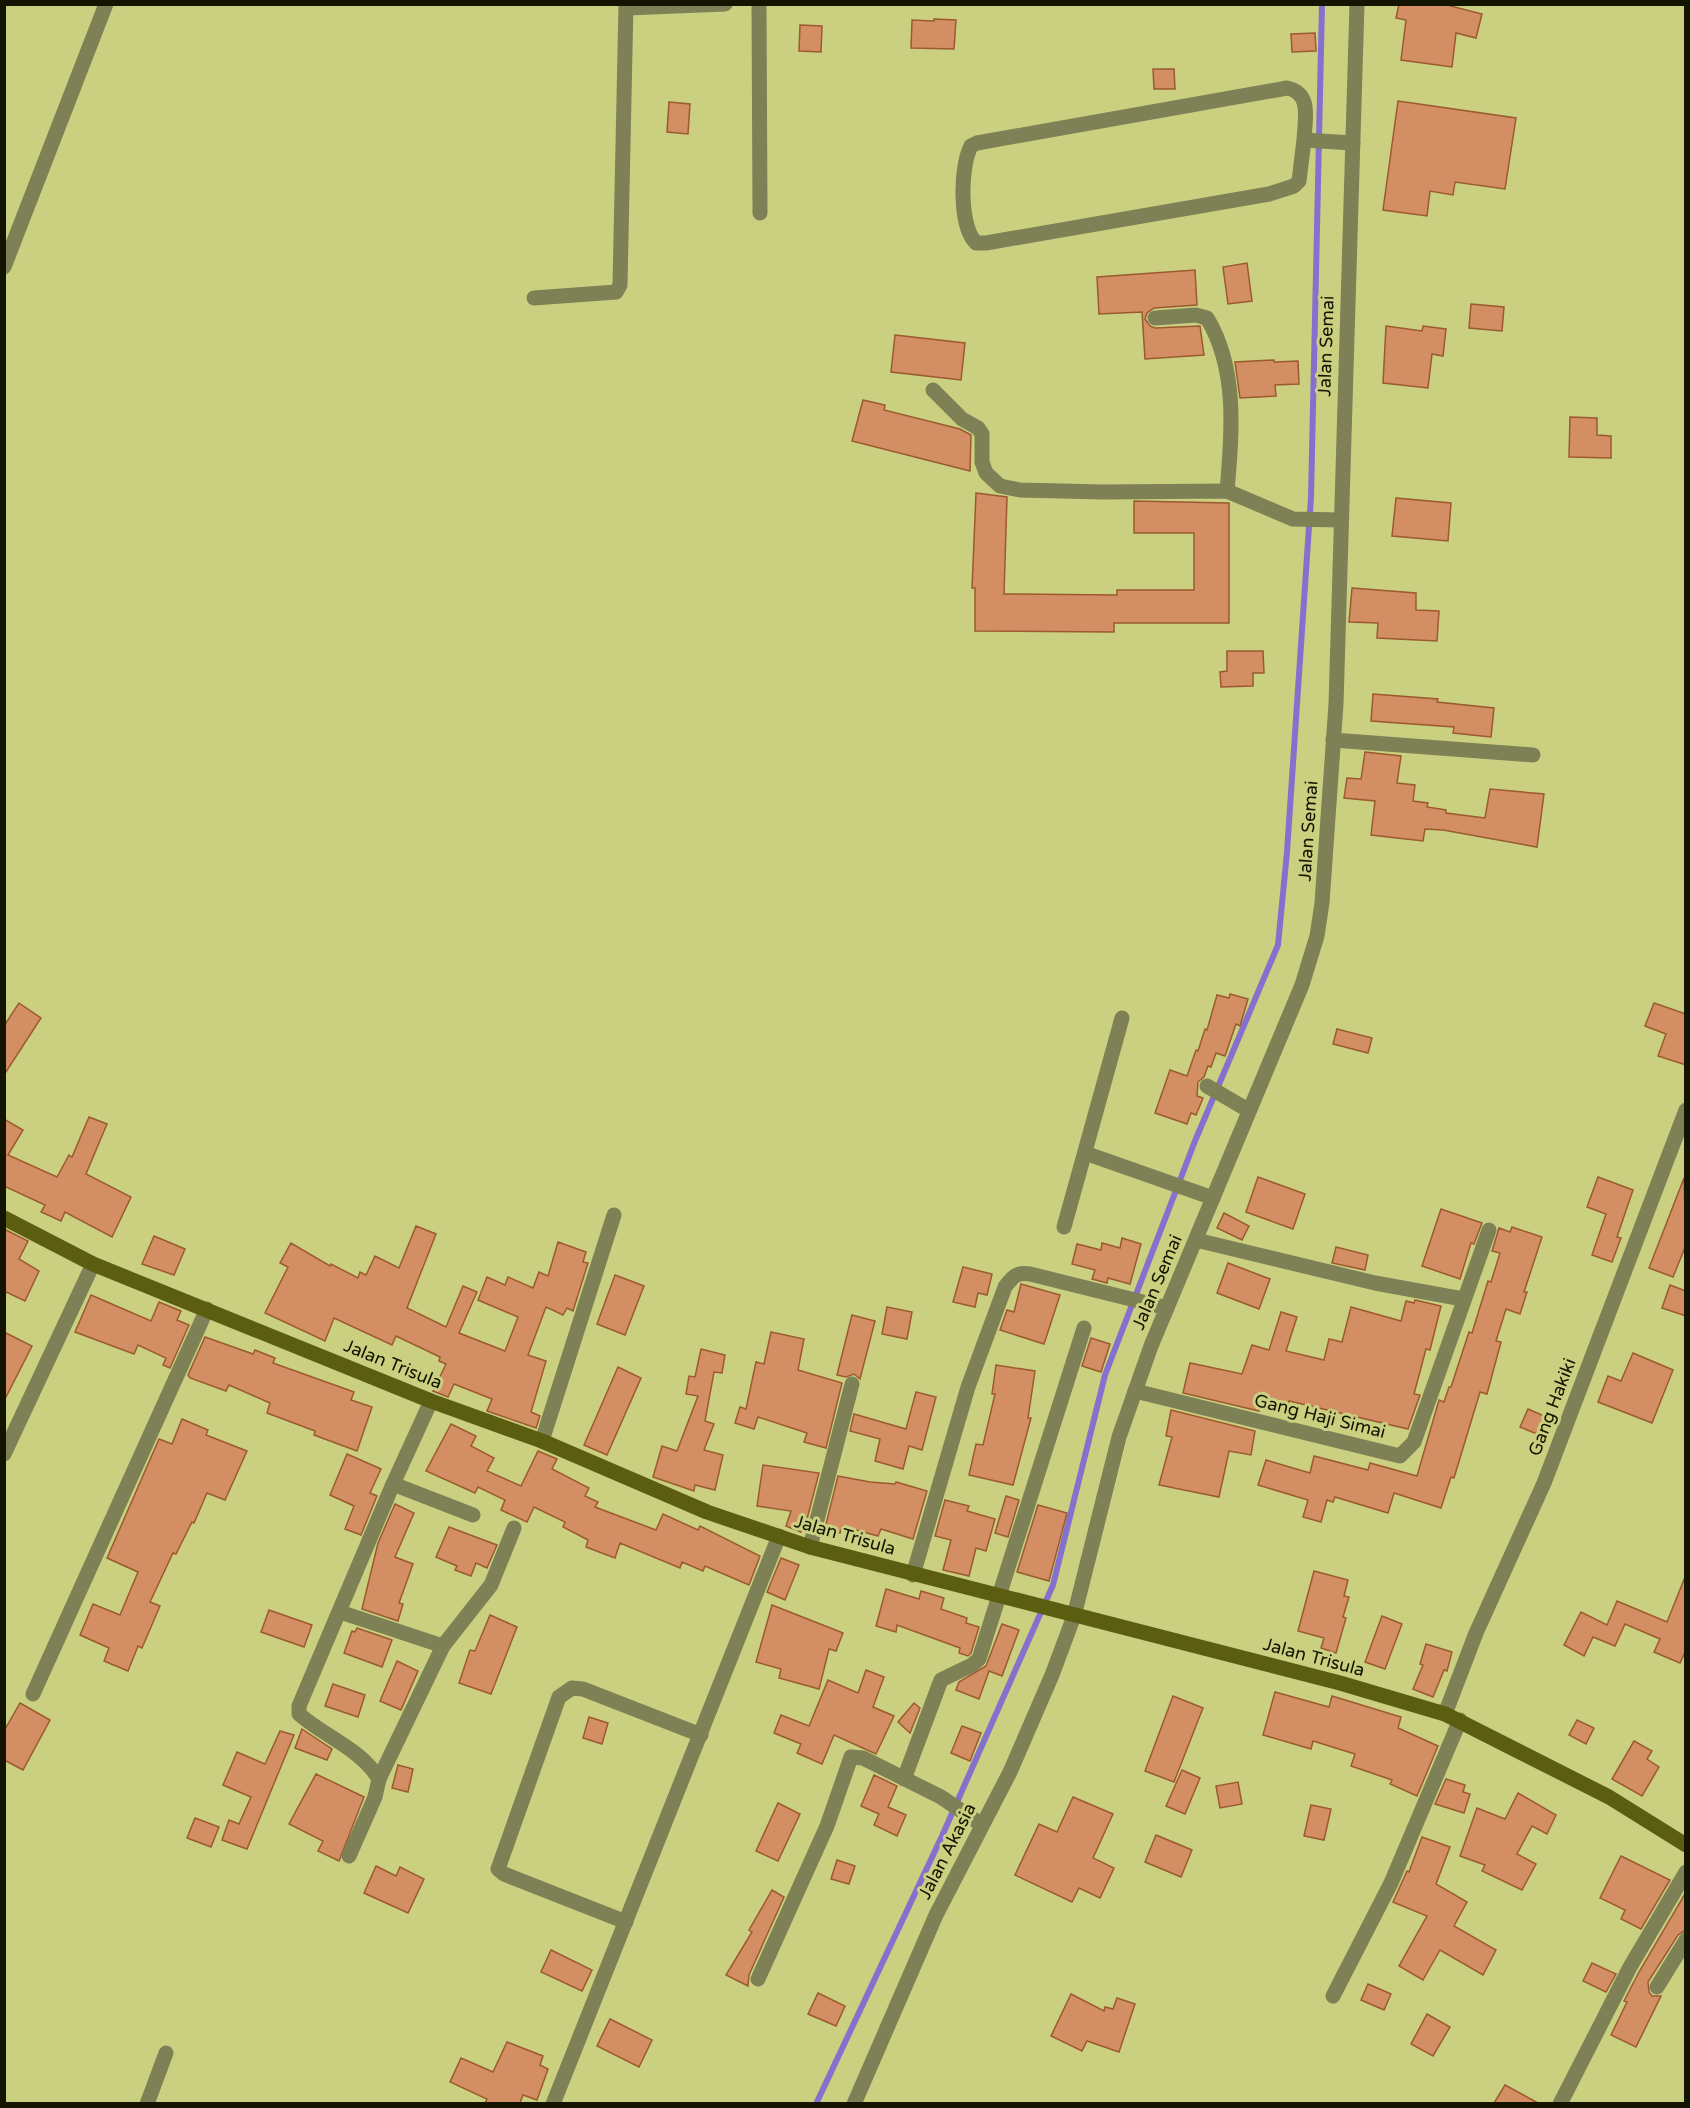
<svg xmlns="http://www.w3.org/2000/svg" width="1690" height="2108" font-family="'Varela Round',sans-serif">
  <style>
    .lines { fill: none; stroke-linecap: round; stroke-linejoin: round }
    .stream { stroke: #8570cd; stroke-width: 6 }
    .building { fill: #d38e63; stroke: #9b5a2f; stroke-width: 1.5 }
    .street { stroke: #7d8155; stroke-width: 15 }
    .secondary { stroke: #5b5e11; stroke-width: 15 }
    .labels { text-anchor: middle; stroke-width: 6; stroke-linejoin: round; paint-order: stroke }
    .street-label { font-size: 18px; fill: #141500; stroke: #cad080 }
  </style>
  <rect width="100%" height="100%" fill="#cad080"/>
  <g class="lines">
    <path class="stream" d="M816,2104L942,1836L1053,1585L1105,1375L1195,1141L1278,945L1287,852L1311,497L1322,4"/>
  </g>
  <g class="building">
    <path d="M1399,4H1443L1482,14L1476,38L1456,33L1452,67L1401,60L1406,20L1396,18Z"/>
    <path d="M934,19L956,20L954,49L911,48L912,20L934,21Z"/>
    <path d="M800,25L822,26L821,52L799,51Z"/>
    <path d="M1315,33L1316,51L1292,52L1291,34Z"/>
    <path d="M1153,69H1174L1175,89H1154Z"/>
    <path d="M1398,101L1516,118L1505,189L1455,182L1453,195L1430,191L1427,216L1383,210Z"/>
    <path d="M669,102L690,104L688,134L667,132Z"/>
    <path d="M1247,263L1252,301L1228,304L1223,267Z"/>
    <path d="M1195,270L1197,305L1154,308L1147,313L1145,319L1150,326L1155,328L1200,326L1204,355L1145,359L1142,312L1099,314L1097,277Z"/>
    <path d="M1471,304L1504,307L1502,331L1469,328Z"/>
    <path d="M1386,326L1422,331L1423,326L1446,329L1443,356L1432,354L1428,388L1383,383Z"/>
    <path d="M895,335L965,343L961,380L891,372Z"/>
    <path d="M1274,360V362L1298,361L1299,384L1275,385L1276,396L1240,398L1235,362Z"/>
    <path d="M863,400L885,405L884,410L960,429L971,435L970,471L852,441Z"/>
    <path d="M1570,417L1597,418V435L1611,436V458L1569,457Z"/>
    <path d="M976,493L1007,497L1004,594L1117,595V590H1194V533H1134V501L1229,503V623H1114V632L975,631V588H972Z"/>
    <path d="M1396,498L1451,503L1448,541L1392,536Z"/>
    <path d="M1352,588L1416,593V610L1439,611L1437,641L1377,638L1378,623L1349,622Z"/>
    <path d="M1227,651H1263L1264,673H1253V686L1221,687L1220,672L1227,671Z"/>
    <path d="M1373,694L1438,699L1437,702L1494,708L1491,737L1453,733L1454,727L1371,721Z"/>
    <path d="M1365,752L1401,756L1397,783L1415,785L1413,801L1428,803L1427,807L1446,810V813L1485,818L1490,789L1544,794L1537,847L1443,830L1425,829L1423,841L1371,835L1375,801L1344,798L1347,778L1361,779Z"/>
    <path d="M1230,994L1248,999L1240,1026L1236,1024L1225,1056L1216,1053L1211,1067L1208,1066L1204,1077L1198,1082L1197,1096L1203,1098L1196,1115L1191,1113L1187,1124L1155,1113L1170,1070L1187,1076L1196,1050L1198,1051L1205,1029L1207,1030L1217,995L1229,998Z"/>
    <path d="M19,1003L41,1018L4,1075V1026Z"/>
    <path d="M1654,1003L1686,1014V1065L1658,1056L1666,1034L1645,1026Z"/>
    <path d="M1337,1029L1372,1038L1368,1053L1333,1044Z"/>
    <path d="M89,1117L107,1124L86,1174L131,1197L112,1237L65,1212L61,1221L41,1212L45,1205L4,1186V1119L23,1130L8,1155L57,1177L69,1155L72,1157Z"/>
    <path d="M1258,1177L1305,1194L1293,1229L1246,1212Z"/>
    <path d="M1598,1177L1633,1190L1617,1237L1621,1238L1612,1262L1592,1255L1606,1214L1587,1207Z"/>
    <path d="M1684,1178L1686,1245L1673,1277L1649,1268Z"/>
    <path d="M1441,1209L1482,1223L1474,1244L1471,1243L1460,1279L1422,1266Z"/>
    <path d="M1224,1213L1249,1226L1242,1240L1217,1228Z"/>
    <path d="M416,1226L436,1234L407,1308L446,1327L463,1286L477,1292L459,1333L505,1351L518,1317L478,1300L487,1277L505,1285L508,1277L533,1288L539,1272L548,1276L558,1242L586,1252L583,1262L588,1263L573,1311L567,1308L563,1315L546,1307L528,1355L546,1361L531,1412L540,1416L536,1428L487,1411L492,1399L454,1384L448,1397L433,1391L446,1364L439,1361L440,1357L396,1336L392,1345L334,1318L325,1341L265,1313L288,1267L280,1263L291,1243L330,1266L331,1264L358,1278L360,1272L366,1275L375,1256L399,1268Z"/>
    <path d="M1512,1227L1542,1237L1524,1292H1527L1520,1314L1506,1309L1496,1341L1501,1342L1487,1394L1480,1392L1454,1478L1451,1477L1441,1508L1394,1493L1388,1513L1335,1497L1333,1502L1327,1500L1321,1522L1303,1517L1308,1500L1258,1485L1266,1460L1310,1473L1314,1456L1368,1470L1370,1463L1417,1476L1439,1400L1444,1402L1449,1387H1451L1469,1332L1472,1333L1488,1281L1491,1282L1500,1253L1492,1251L1499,1228L1510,1232Z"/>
    <path d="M4,1229L28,1241L19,1259L39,1271L25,1301L4,1291Z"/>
    <path d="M154,1236L185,1249L174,1275L142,1264Z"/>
    <path d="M1122,1238L1141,1244L1130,1284L1108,1278L1107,1283L1092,1279L1095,1270L1072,1264L1077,1244L1101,1250L1102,1243L1120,1248Z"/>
    <path d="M1336,1247L1368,1255L1365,1270L1332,1263Z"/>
    <path d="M1228,1263L1270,1279L1259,1309L1217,1293Z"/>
    <path d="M963,1267L992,1274L987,1295L978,1293L975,1307L953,1302Z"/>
    <path d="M615,1275L644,1286L625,1335L597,1324Z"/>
    <path d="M1021,1284L1060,1295L1044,1344L1000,1330L1007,1310L1014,1312Z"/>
    <path d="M1670,1285L1686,1291V1316L1662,1308Z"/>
    <path d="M91,1295L151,1321L159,1302L181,1311L177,1320L189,1325L170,1368L163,1365L166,1358L138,1345L134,1354L75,1332Z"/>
    <path d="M1415,1300L1441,1306L1430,1350L1426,1349L1414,1394L1420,1395L1408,1429L1289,1401L1287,1409L1261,1403L1259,1411L1183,1393L1190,1363L1242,1374L1252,1345L1269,1350L1281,1312L1297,1317L1286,1351L1324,1360L1329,1339L1342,1342L1351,1307L1401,1321L1406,1301L1414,1303Z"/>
    <path d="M887,1307L912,1312L907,1339L882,1334Z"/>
    <path d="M852,1315L875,1321L860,1379L854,1374L846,1377L837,1375Z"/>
    <path d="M4,1332L32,1346L4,1401Z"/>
    <path d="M771,1332L804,1339L798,1370L842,1383L826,1448L804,1442L807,1433L758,1417L754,1429L735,1423L740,1407L746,1409L756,1362L764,1364Z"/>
    <path d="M205,1337L253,1354L255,1350L275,1358L273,1363L354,1392L351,1400L372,1407L357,1451L314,1435L315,1431L267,1413L270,1403L229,1385L226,1391L190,1378L188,1375Z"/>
    <path d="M1091,1338L1110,1344L1101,1372L1082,1366Z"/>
    <path d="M701,1349L725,1355L722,1373L714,1372L705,1421L714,1424L704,1450L723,1455L715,1490L695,1485L694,1491L653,1477L662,1446L677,1451L698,1396L686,1394L689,1376L695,1377Z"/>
    <path d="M1633,1353L1673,1370L1652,1423L1598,1402L1608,1376L1621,1381Z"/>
    <path d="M996,1365L1035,1371L1028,1418H1031L1013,1485L969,1475L976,1444L983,1445L995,1394H992Z"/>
    <path d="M618,1367L641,1378L607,1455L584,1445Z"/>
    <path d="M916,1392L936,1397L922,1450L909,1446L903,1469L875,1461L880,1439L850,1431L854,1414L906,1429Z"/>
    <path d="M1528,1409L1551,1419L1544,1437L1520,1427Z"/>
    <path d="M1171,1410L1255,1431L1251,1455L1229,1451L1219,1497L1159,1485L1172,1437L1166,1436Z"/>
    <path d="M182,1419L208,1430L206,1435L247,1451L225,1500L207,1493L194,1523L192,1522L176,1554L173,1553L150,1602L160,1606L142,1648L138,1646L128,1671L104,1661L109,1648L80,1635L93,1604L120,1615L138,1572L107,1558L159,1439L172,1444Z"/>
    <path d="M451,1424L476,1436L471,1446L494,1458L487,1471L521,1486L538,1451L557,1459L552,1469L589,1488L585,1496L598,1502L595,1507L656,1530L663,1514L698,1530L700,1526L760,1556L749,1585L705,1566L703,1571L682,1562L680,1568L620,1543L615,1558L586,1547L588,1540L563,1527L565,1522L534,1507L527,1522L501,1510L505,1500L478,1487L475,1493L426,1471Z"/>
    <path d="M347,1454L381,1469L370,1493L377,1496L361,1535L345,1529L354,1506L330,1495Z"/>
    <path d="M763,1465L819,1473L806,1523L801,1532L786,1526L791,1511L757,1506Z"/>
    <path d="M838,1476L870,1482L895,1484L896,1482L927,1491L913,1539L881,1529L878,1536L842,1526L840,1533L825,1528Z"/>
    <path d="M1006,1496L1019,1500L1008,1537L995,1533Z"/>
    <path d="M945,1500L969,1506L967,1511L995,1519L986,1551L976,1548L969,1576L943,1570L951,1540L935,1536Z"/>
    <path d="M395,1504L414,1513L395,1557L413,1564L399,1603L403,1604L398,1621L362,1609L378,1543Z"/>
    <path d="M1038,1505L1067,1513L1049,1581L1017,1572Z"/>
    <path d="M449,1527L497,1545L487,1568L476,1563L471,1576L455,1570L457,1566L436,1557Z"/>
    <path d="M781,1558L799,1565L785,1600L767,1592Z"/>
    <path d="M1314,1571L1348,1580L1344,1596L1349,1597L1343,1617L1346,1618L1336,1653L1321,1648L1324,1638L1298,1631Z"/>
    <path d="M1685,1577L1686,1650L1680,1663L1654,1652L1660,1639L1625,1624L1615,1646L1593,1637L1584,1656L1564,1645L1581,1612L1607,1625L1617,1601L1667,1622Z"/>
    <path d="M886,1589L919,1599L921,1591L944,1598L941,1609L967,1618L966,1623L979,1627L971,1653L968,1656L959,1653L960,1648L897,1625L896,1632L876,1626Z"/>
    <path d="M772,1605L843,1633L836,1651L829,1649L819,1689L779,1678L781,1669L756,1662Z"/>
    <path d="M269,1610L312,1625L304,1647L261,1632Z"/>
    <path d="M490,1615L517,1627L491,1694L459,1683L470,1650L475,1651Z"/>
    <path d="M1382,1616L1402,1624L1385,1669L1365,1662Z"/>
    <path d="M1002,1624L1019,1630L1002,1676L989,1671L979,1699L956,1690L959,1682L986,1666Z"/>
    <path d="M357,1628L392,1640L382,1667L344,1653L352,1631L355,1632Z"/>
    <path d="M1426,1644L1452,1652L1447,1671L1444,1670L1433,1697L1413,1689L1423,1665L1420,1664Z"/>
    <path d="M397,1661L418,1671L401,1710L380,1701Z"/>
    <path d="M866,1670L884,1677L873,1707L894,1716L876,1754L834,1735L822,1764L797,1753L801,1744L774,1733L781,1715L809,1726L828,1680L858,1693Z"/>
    <path d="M333,1684L365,1695L358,1717L325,1706Z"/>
    <path d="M1275,1692L1329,1707L1332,1696L1401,1717L1398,1728L1438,1746L1417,1796L1390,1784L1392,1780L1351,1766L1355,1754L1313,1741L1311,1749L1263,1735Z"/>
    <path d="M1173,1696L1203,1708L1174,1782L1145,1771Z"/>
    <path d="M20,1703L50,1720L23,1770L4,1760V1731Z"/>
    <path d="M914,1703L920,1708L910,1733L898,1722Z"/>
    <path d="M589,1717L608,1723L602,1744L583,1738Z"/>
    <path d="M1577,1720L1594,1728L1586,1744L1569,1735Z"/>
    <path d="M962,1726L981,1733L970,1761L951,1753Z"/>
    <path d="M302,1729L332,1749L327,1760L295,1748Z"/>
    <path d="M280,1731L294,1735L247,1849L222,1840L229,1820L239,1824L251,1797L223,1785L237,1752L265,1764Z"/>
    <path d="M1634,1741L1652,1751L1647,1759L1659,1767L1642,1796L1612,1779Z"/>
    <path d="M398,1765L413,1769L408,1792L392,1788Z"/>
    <path d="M1182,1770L1200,1778L1185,1814L1166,1806Z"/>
    <path d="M316,1774L364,1797L339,1861L318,1851L323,1841L289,1824Z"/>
    <path d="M874,1775L897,1786L888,1807L906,1815L897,1836L874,1825L879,1814L861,1806Z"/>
    <path d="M1446,1779L1465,1785L1463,1792L1470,1794L1464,1813L1435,1804Z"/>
    <path d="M1238,1782L1242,1804L1220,1808L1216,1786Z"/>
    <path d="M1518,1793L1556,1815L1547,1834L1532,1826L1517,1854L1536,1864L1522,1890L1482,1871L1485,1865L1460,1856L1477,1808L1505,1819Z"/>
    <path d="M1073,1797L1113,1814L1093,1858L1114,1868L1100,1898L1079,1888L1072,1902L1015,1875L1039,1824L1057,1832Z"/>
    <path d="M778,1803L800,1814L778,1861L756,1851Z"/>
    <path d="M1311,1805L1331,1809L1324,1840L1304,1836Z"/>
    <path d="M195,1818L219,1827L211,1847L187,1838Z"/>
    <path d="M1156,1835L1192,1850L1181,1877L1145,1862Z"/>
    <path d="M1422,1837L1450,1847L1436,1884L1467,1902L1454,1926L1496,1950L1483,1975L1440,1950L1423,1980L1399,1966L1427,1916L1393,1902L1407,1871L1409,1872Z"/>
    <path d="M1621,1856L1670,1880L1641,1929L1621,1919L1625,1910L1600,1898Z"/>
    <path d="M837,1860L855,1866L849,1884L831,1879Z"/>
    <path d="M376,1866L396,1876L400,1867L424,1879L408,1913L364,1893Z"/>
    <path d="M772,1890L784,1897L749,1975L748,1986L726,1975L752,1932L749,1930Z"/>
    <path d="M1686,1892V1930L1678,1935L1648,1982L1649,1992L1652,1996H1661L1636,2047L1611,2035L1627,2002L1624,2001L1639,1972Z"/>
    <path d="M551,1950L592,1970L582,1991L541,1972Z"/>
    <path d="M1592,1963L1616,1974L1606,1992L1583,1981Z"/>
    <path d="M1368,1984L1391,1994L1384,2010L1361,2000Z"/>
    <path d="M818,1993L845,2006L836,2026L808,2014Z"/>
    <path d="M1071,1994L1104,2011L1105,2007L1113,2009L1117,1998L1135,2004L1119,2052L1087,2041L1082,2051L1051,2036Z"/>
    <path d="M1427,2014L1450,2027L1433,2056L1411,2044Z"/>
    <path d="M610,2019L652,2040L639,2067L597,2046Z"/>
    <path d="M507,2042L543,2056L540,2065L548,2069L537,2100L523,2095L520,2103H485L487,2099L450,2082L461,2058L493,2072Z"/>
    <path d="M1505,2085L1538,2103H1494Z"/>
  </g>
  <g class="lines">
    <g class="street">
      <path d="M759,4L760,213"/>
      <path d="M627,8L725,4"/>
      <path d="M1304,140C1305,119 1312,93 1287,88L977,143L971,146C960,167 959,226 976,243H986L1269,194L1294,186L1299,181L1304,140L1353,143"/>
      <path d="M4,267L106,4"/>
      <path d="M534,298L616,292L620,285L626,4"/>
      <path d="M1155,318L1196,315L1207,318C1238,369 1232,434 1227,491"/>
      <path d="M933,390L962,419L978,428L982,434V462L986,473L1000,486L1020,490L1103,492L1227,491L1293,519L1340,520"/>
      <path d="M1333,740L1533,755"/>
      <path d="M1207,1086L1248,1110"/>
      <path d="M1085,1153L1213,1198"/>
      <path d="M1064,1227L1122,1018"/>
      <path d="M1196,1240L1375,1283L1463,1299"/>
      <path d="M1135,1391L1400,1456L1414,1442L1489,1230"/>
      <path d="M542,1441L614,1215"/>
      <path d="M4,1454L93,1264"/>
      <path d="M393,1484L473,1515"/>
      <path d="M810,1547L852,1384"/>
      <path d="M913,1575L968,1387L1005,1287C1013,1276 1017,1272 1030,1274L1167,1308"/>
      <path d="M340,1612L443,1646L491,1585L514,1528"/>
      <path d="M33,1694L207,1309"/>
      <path d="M1445,1714L1476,1633L1544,1483L1686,1110"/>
      <path d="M379,1779L443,1646"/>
      <path d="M904,1779L941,1680L972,1665L979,1659L1084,1328"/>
      <path d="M349,1856L375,1797L379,1779C361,1749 325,1737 299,1714V1706L393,1484L431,1401"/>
      <path d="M626,1922L504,1874L498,1869L559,1697L572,1688L583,1689L701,1735"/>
      <path d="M758,1979L827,1826L851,1757L863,1758L941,1797L982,1825"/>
      <path d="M1657,1987L1686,1940"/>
      <path d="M1333,1996L1391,1883L1460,1720"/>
      <path d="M147,2104L166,2053"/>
      <path d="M553,2104L779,1536"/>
      <path d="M854,2104L936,1915L1010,1772L1052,1675L1074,1616L1119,1437L1151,1346L1302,985L1317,936L1322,903L1336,704L1357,4"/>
      <path d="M1560,2104L1630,1967L1686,1872"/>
    </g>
    <path class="secondary" d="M4,1218L93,1264L431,1401L542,1441L707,1512L810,1547L1340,1683L1445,1714L1609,1797L1686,1845"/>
  </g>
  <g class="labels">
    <g class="street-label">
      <text transform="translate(1326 346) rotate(-88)" y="6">Jalan Semai</text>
      <text transform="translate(1308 831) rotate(-86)" y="6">Jalan Semai</text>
      <text transform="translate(1157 1282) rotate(-67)" y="6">Jalan Semai</text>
      <text transform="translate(393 1364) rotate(22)" y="6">Jalan Trisula</text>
      <text transform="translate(1552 1407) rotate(-69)" y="6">Gang Hakiki</text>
      <text transform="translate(1320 1416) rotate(14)" y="6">Gang Haji Simai</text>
      <text transform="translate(845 1535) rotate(16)" y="6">Jalan Trisula</text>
      <text transform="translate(1314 1657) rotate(15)" y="6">Jalan Trisula</text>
      <text transform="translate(947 1851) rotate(-63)" y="6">Jalan Akasia</text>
    </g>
  </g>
  <rect width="1690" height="2108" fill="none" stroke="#141500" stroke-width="12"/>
</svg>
